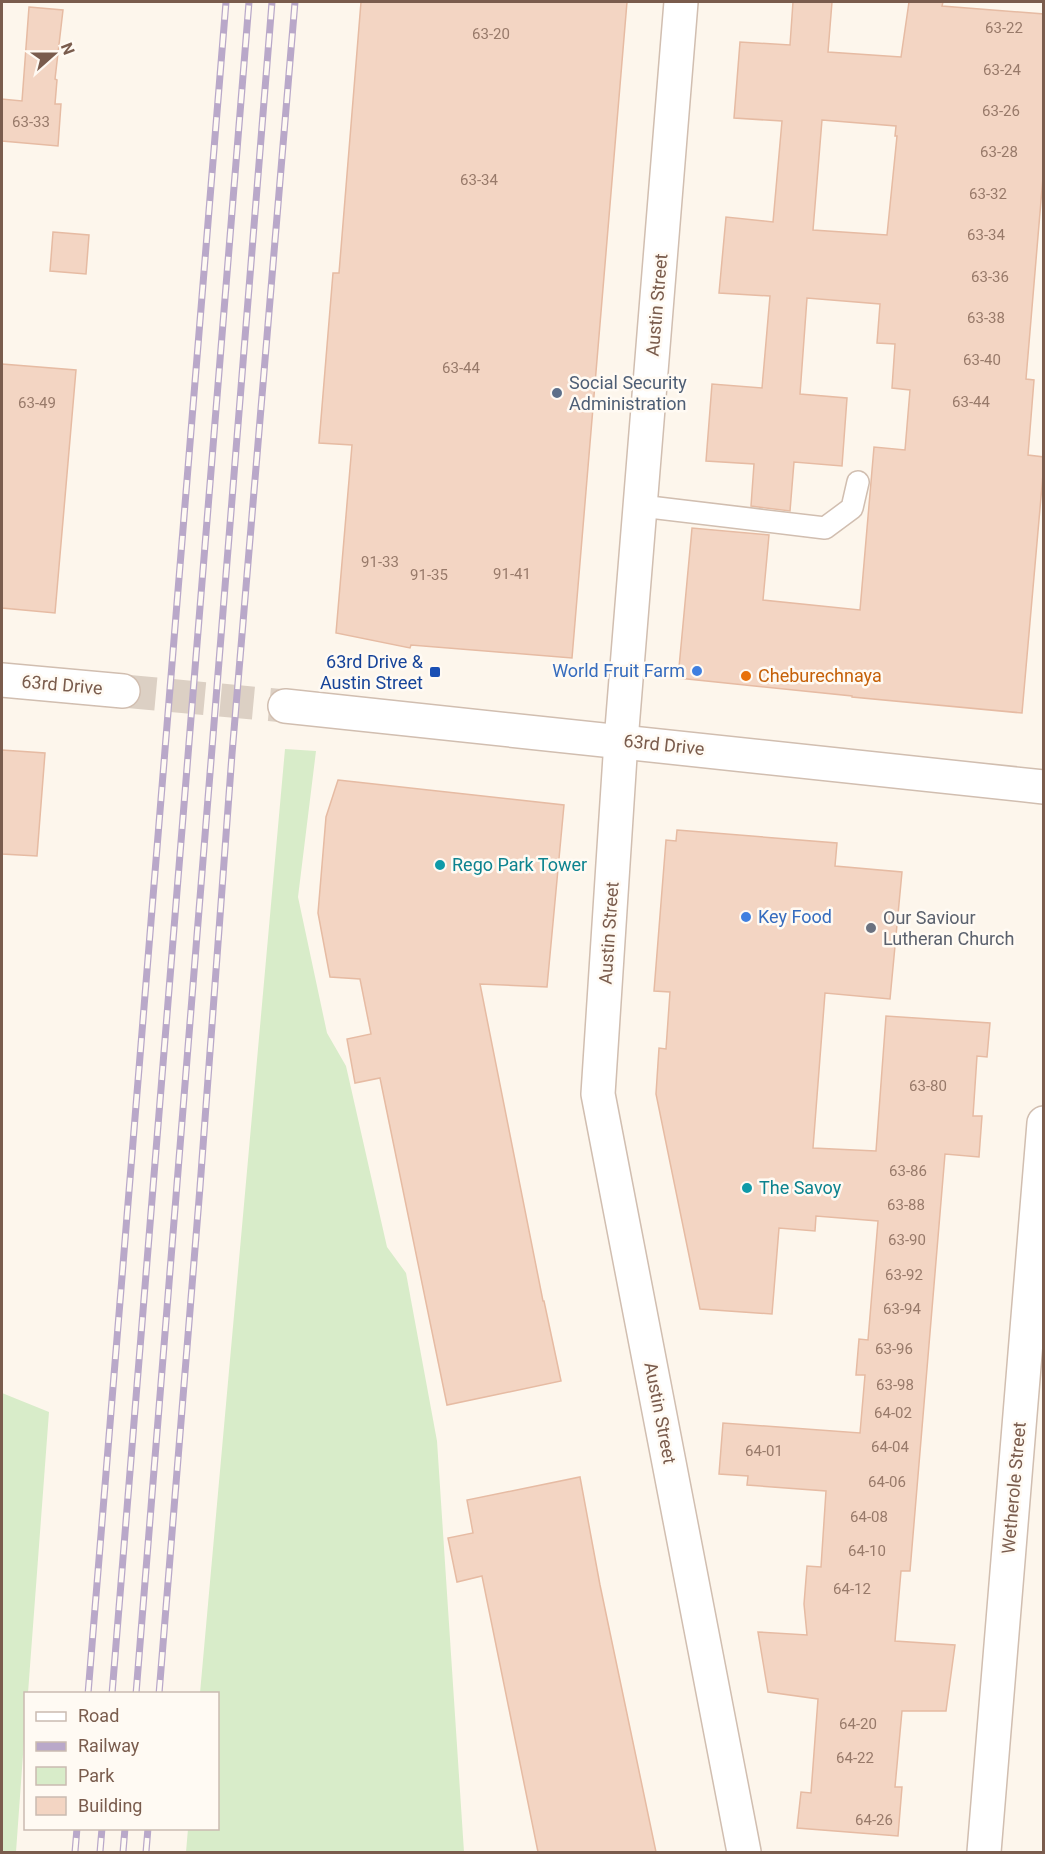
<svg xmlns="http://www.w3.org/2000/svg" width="1045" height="1854" font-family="Roboto,sans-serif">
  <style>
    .green { fill: #d8ecc9 }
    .building { fill: #f3d5c3; stroke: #e6bba3; stroke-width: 1.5; fill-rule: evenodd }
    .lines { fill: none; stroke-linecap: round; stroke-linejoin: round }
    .tertiary-tunnel { stroke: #dcd0c4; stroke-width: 33; stroke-dasharray: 33 16; stroke-linecap: butt }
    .service-casing { stroke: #d1beb0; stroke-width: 24 }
    .minor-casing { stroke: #d1beb0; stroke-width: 36 }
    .tertiary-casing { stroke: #d1beb0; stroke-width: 36 }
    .service { stroke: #fff; stroke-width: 21 }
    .minor { stroke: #fff; stroke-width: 33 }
    .tertiary { stroke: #fff; stroke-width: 33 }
    .rail-casing { stroke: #b9a8c9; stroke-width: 7 }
    .rail { stroke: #fffaf3; stroke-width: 4.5; stroke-dasharray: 14; stroke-linecap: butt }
    .service-dot { fill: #5c6f8a; stroke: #fffaf3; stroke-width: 2 }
    .shop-dot { fill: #3f7fe0; stroke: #fffaf3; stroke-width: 2 }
    .transit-dot { fill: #1a4fb4; stroke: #fffaf3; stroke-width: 2 }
    .food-dot { fill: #e8710a; stroke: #fffaf3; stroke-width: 2 }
    .culture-dot { fill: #0f9aa8; stroke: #fffaf3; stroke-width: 2 }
    .worship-dot { fill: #6b7280; stroke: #fffaf3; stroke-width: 2 }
    .labels { text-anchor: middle; stroke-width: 5; stroke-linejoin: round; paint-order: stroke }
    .number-label { font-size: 15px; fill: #987a6a }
    .street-label { font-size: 18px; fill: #7a5c4d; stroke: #fffaf3 }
    .service-label { font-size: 18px; fill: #4e5e75; stroke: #fffaf3; text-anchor: start }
    .transit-label { font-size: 18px; fill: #164399; stroke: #fffaf3; text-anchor: end }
    .shop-label { font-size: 18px; fill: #366cbe; stroke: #fffaf3; text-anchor: end }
    .food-label { font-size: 18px; fill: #c56008; stroke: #fffaf3; text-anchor: start }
    .culture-label { font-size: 18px; fill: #0d838f; stroke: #fffaf3; text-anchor: start }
    .worship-label { font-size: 18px; fill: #5b616d; stroke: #fffaf3; text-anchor: start }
  </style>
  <rect width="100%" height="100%" fill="#fdf6ec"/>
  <g class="green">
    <path d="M285,749L316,751L298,897L327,1033L346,1066L387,1247L406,1273L437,1441L464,1852H186L188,1829L218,1828V1694L200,1693Z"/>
    <path d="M2,1393L49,1412L28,1693L26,1694L25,1727L16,1852H2Z"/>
  </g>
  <g class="building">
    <path d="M361,2H627L572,658L411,645L410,648L336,633L352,445L319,443L333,273H339Z"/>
    <path d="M793,2H832L828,52L901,57L909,2H943L942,6L1044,14V165L1026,379L1034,380L1028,455L1044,457V463L1022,713L852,697V696L678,678L692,528L769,535L763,600L860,610L874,447L905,450L910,390L892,388L895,344L877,343L880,304L807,298L800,394L847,398L842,466L794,462L790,511L751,506L754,464L706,461L712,384L762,388L770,296L719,293L726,217L773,222L782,121L734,118L740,42L790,45ZM822,120L896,126L895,136H897L887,235L813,230Z"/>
    <path d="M29,7L63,10L55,79L57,80L55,104H61L58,146L2,141V99L22,101Z"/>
    <path d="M53,232L89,235L86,274L50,271Z"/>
    <path d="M2,364L76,370L55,613L2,608Z"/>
    <path d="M2,750L45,753L37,856L2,854Z"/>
    <path d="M338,780L564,805L547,987L480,984L543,1301H544L561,1381L447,1405L380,1078L355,1083L347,1039L371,1034L360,979L330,977L318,913L326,817Z"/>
    <path d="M677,830L837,843L835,866L902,872L890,999L825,993L813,1148L876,1151L886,1016L990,1023L987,1057L977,1056L973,1116H982L979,1157L945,1154L910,1571H901L895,1641L955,1645L946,1711H902L895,1787H902L898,1836L797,1828L801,1792L811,1793L818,1699L768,1692L758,1632L807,1635L804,1604L807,1566L821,1567L826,1491L747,1485L748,1476L719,1474L723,1423L860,1433L865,1375H856L859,1339L868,1340L878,1221L816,1216L815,1231L779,1228L772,1314L700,1309L656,1094L659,1048L666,1049L670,992L654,991L666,840L676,841Z"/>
    <path d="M580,1477L600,1585L656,1852H538L482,1576L457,1582L448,1538L473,1533L467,1500Z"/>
  </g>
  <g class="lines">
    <path class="tertiary-tunnel" d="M123,691L285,706"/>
    <g class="service-casing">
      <path id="service" d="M641,506L825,528L852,508L858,482"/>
    </g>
    <g class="minor-casing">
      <g id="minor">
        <path d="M681,2L621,741L598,1094L744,1852"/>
        <path d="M984,1852L1044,1123"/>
      </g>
    </g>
    <g class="tertiary-casing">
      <g id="tertiary">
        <path d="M2,680L123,691"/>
        <path d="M285,706L1044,787"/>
      </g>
    </g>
    <use href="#service" class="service"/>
    <use href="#minor" class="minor"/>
    <use href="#tertiary" class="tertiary"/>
    <g class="rail-casing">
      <g id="rail">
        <path d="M88,1694L226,2"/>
        <path d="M112,1694L249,2"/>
        <path d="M136,1694L272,2"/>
        <path d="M159,1694L200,1187L232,754L295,2"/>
        <path d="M75,1852L77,1828"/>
        <path d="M100,1852L102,1828"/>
        <path d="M123,1852L125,1828"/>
        <path d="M146,1852L148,1828"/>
      </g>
    </g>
    <use href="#rail" class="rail"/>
  </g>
  <circle class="service-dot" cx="557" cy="393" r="6"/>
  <g class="shop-dot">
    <circle cx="697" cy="671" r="6"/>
    <circle cx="746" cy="917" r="6"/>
  </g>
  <rect class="transit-dot" x="429" y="666" width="12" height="12" rx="3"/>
  <circle class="food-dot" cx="746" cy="676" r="6"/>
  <g class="culture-dot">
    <circle cx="440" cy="865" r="6"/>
    <circle cx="747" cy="1188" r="6"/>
  </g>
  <circle class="worship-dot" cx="871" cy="928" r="6"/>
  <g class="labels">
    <g class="number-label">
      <text x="1004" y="33">63-22</text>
      <text x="491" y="39">63-20</text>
      <text x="1002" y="75">63-24</text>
      <text x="1001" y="116">63-26</text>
      <text x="31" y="127">63-33</text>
      <text x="999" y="157">63-28</text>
      <text x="479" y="185">63-34</text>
      <text x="988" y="199">63-32</text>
      <text x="986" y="240">63-34</text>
      <text x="990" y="282">63-36</text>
      <text x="986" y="323">63-38</text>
      <text x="982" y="365">63-40</text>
      <text x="461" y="373">63-44</text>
      <text x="971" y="407">63-44</text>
      <text x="37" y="408">63-49</text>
      <text x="380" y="567">91-33</text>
      <text x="512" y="579">91-41</text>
      <text x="429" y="580">91-35</text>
      <text x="928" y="1091">63-80</text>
      <text x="908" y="1176">63-86</text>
      <text x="906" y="1210">63-88</text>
      <text x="907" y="1245">63-90</text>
      <text x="904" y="1280">63-92</text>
      <text x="902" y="1314">63-94</text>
      <text x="894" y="1354">63-96</text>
      <text x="895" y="1390">63-98</text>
      <text x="893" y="1418">64-02</text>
      <text x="890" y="1452">64-04</text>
      <text x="764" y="1456">64-01</text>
      <text x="887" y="1487">64-06</text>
      <text x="869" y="1522">64-08</text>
      <text x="867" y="1556">64-10</text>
      <text x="852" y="1594">64-12</text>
      <text x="858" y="1729">64-20</text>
      <text x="855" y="1763">64-22</text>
      <text x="874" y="1825">64-26</text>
    </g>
    <g class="street-label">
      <text transform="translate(657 305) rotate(-85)" y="6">Austin Street</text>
      <text transform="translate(62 685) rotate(5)" y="6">63rd Drive</text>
      <text transform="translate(664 745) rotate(6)" y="6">63rd Drive</text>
      <text transform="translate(609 933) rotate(-86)" y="6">Austin Street</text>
      <text transform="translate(660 1413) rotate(79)" y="6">Austin Street</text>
      <text transform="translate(1014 1488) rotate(-85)" y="6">Wetherole Street</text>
    </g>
    <g class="service-label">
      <text x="569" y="389">Social Security<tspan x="569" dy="21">Administration</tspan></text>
    </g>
    <g class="transit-label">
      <text x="423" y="668">63rd Drive &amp;<tspan x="423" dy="21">Austin Street</tspan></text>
    </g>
    <g class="shop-label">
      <text x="685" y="677">World Fruit Farm</text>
      <text x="758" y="923" text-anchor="start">Key Food</text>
    </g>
    <g class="food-label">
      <text x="758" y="682">Cheburechnaya</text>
    </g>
    <g class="culture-label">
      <text x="452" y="871">Rego Park Tower</text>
      <text x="759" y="1194">The Savoy</text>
    </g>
    <g class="worship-label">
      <text x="883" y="924">Our Saviour<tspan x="883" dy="21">Lutheran Church</tspan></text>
    </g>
  </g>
  <rect width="1045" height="1854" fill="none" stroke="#7a5c4d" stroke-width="6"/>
  <rect x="24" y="1692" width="195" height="138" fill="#fffaf3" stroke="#cabbb1" stroke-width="1.5"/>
  <rect x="36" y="1712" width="30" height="9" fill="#ffffff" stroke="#cabbb1" stroke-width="1.5"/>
  <text x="78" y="1722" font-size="18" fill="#7a5c4d">Road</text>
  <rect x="36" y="1742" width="30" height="9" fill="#b9a8c9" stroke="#cabbb1" stroke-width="1.5"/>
  <text x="78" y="1752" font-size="18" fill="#7a5c4d">Railway</text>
  <rect x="36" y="1767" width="30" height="18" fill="#d8ecc9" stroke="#cabbb1" stroke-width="1.5"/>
  <text x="78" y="1782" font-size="18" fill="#7a5c4d">Park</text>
  <rect x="36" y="1797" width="30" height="18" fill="#f3d5c3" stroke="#cabbb1" stroke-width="1.5"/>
  <text x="78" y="1812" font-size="18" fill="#7a5c4d">Building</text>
  <g transform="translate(54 54) rotate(69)" stroke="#fffaf3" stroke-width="4.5" paint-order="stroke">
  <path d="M0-4.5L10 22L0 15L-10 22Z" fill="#7a5c4d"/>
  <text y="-9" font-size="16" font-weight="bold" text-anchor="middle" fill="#7a5c4d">N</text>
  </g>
</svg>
